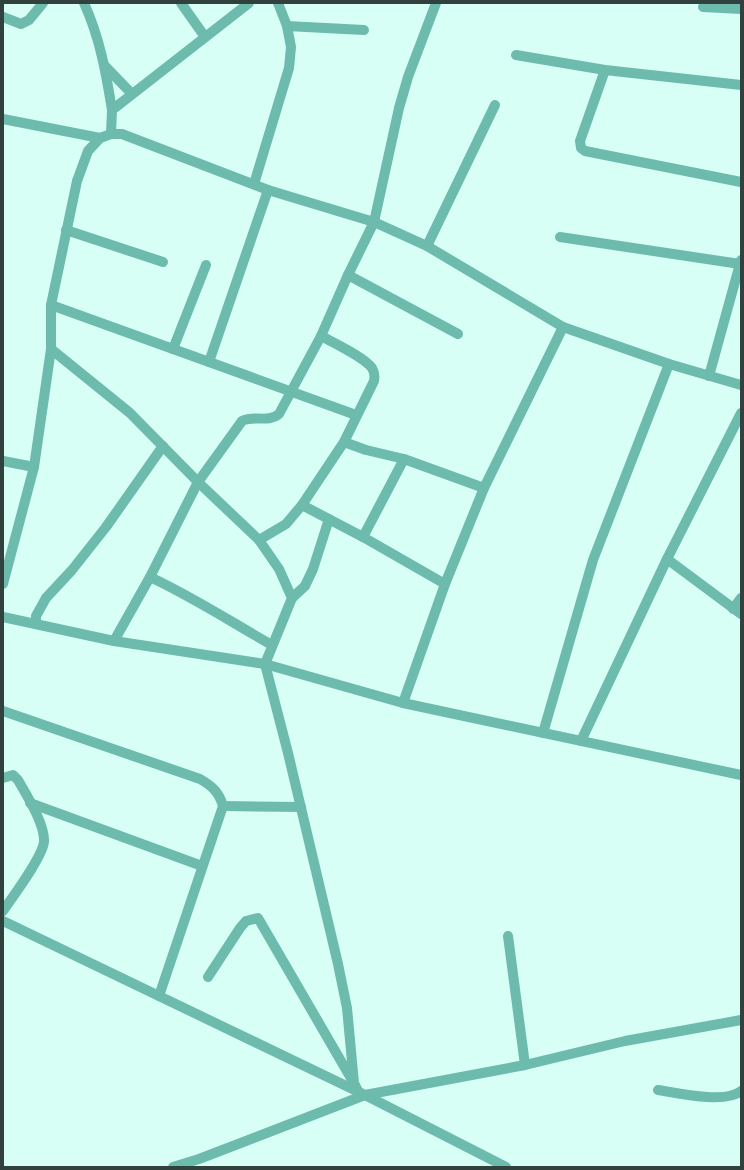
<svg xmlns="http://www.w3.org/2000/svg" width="744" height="1170" font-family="'Fira Sans Condensed',sans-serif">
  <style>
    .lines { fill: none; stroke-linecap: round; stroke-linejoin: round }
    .street { stroke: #6dbbad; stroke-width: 10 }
  </style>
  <rect width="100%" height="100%" fill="#d8fff6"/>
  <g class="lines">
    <g class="street">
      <path d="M84,3C100,38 106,73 112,110"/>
      <path d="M181,3L205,37"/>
      <path d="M703,7L741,9"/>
      <path d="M3,17L21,24L29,20L43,3"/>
      <path d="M287,26L364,30"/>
      <path d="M516,55L605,70L741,85"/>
      <path d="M105,66L132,94"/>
      <path d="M605,70L580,141L581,148L585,151L741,182"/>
      <path d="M3,119L100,138"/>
      <path d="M111,134L112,110L249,3"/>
      <path d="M254,184L289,68L291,47L287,26L278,3"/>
      <path d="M66,230L163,262"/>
      <path d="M560,237L740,264"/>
      <path d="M427,246L495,105"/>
      <path d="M348,275L458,334"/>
      <path d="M51,305L356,415"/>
      <path d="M51,349L130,413L198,482L259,540L279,569L292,598L265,664L288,753L338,964L347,1008L354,1083L359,1093"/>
      <path d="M173,349L206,265"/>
      <path d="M209,362L268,190"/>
      <path d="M709,376L741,260"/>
      <path d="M344,442L366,450L404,459L484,488"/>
      <path d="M3,461L34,467"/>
      <path d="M302,505L363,537L445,584"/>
      <path d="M363,537L404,459"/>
      <path d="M259,540L286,524L302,505L344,442L374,381C375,376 375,373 372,368C364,357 334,343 321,336"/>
      <path d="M667,559L741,614"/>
      <path d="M150,577C193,597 231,622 272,645"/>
      <path d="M3,584L34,467L51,349V305L77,181L88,151L100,138L111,134H122L268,190L374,222L427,246L563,327L669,364L741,385"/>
      <path d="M292,598L305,586L313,569L329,519"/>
      <path d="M733,609L741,598"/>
      <path d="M3,617L114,641L265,664L403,703L741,775"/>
      <path d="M36,623V616L46,598L72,570L106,527L163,446"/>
      <path d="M114,641L150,577L198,482L242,421C254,415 268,423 279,414L321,336L348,275L374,222L399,108L408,77L436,3"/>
      <path d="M403,703L445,584L484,488L563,327"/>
      <path d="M3,711L200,779C212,786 219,792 223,806L159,996"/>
      <path d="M543,733L593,560L669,364"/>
      <path d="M581,741L667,559L741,413"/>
      <path d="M3,778L13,775L18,780C27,796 45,824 44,842C42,858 13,896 3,911"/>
      <path d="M30,803L202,866"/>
      <path d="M223,806L301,807"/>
      <path d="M3,921L365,1095L506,1167"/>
      <path d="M508,936L525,1065"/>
      <path d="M208,977L240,928L246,921L258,918L352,1080"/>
      <path d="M658,1090C677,1093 726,1104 741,1091"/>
      <path d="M173,1167L199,1159L365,1095L525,1065L625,1041L741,1020"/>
    </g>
  </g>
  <rect width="744" height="1170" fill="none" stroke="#31413d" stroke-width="8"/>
</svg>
